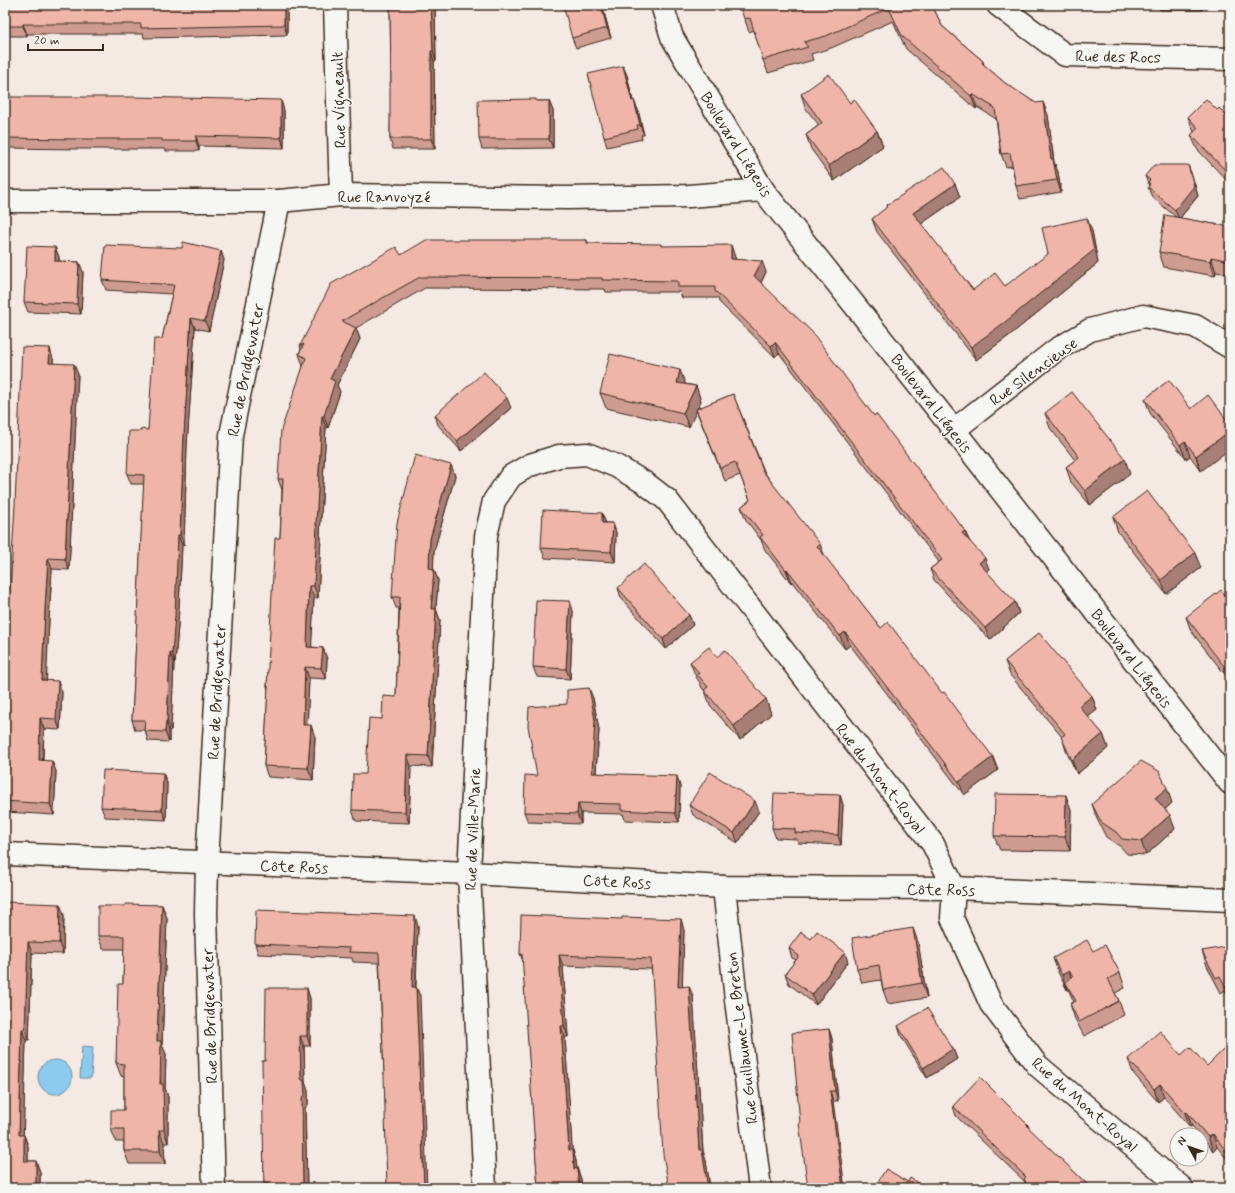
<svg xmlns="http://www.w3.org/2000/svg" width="1235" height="1193" font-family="Mynerve,sans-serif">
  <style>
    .water { fill: #8dcbee; stroke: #6c8b9b }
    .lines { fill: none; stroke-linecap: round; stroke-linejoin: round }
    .street-casing { stroke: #3b2a1e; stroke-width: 25 }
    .street { stroke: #f6f6f2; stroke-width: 22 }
    .wall { fill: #ce9c91; stroke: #3b2a1e }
    .shaded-wall { fill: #a77f76; stroke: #3b2a1e }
    .building { fill: #efb5a9; stroke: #3b2a1e }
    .labels { text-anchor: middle; stroke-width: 3; stroke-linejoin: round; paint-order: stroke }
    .street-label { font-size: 16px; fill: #3b2a1e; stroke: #f6f6f2 }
  </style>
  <rect width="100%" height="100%" fill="#f5e9e3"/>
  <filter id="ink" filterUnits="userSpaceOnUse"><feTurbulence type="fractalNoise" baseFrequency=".025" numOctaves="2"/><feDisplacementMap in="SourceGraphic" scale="8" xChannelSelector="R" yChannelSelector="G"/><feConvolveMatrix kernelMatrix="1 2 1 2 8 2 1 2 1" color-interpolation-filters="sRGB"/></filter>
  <g filter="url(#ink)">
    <g class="water">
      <path d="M82,1046L93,1047L91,1078H80Z"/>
      <circle cx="55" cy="1077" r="17"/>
    </g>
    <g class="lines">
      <g class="street-casing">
        <g id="street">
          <path d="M335,5L341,195"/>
          <path d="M662,5L672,37L763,190L954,430L1230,783"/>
          <path d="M998,5L1065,55L1230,59"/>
          <path d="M5,201H279L341,195L567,198L689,196L763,190"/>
          <path d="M954,430L1056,350L1090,330L1143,316L1195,326L1230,347"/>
          <path d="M5,854L469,873L724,887L954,888L1230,900"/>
          <path d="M724,887L736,1000L760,1188"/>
          <path d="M214,1188L206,914L207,863L231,435L279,201"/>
          <path d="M485,1188L469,873L486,536L494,501L511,476L530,465L559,456L587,454L616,466L645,483L667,500L933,844L954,888L952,918L991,1004L1037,1065L1182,1188"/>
        </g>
      </g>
      <use href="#street" class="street"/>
    </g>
    <g class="wall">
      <path d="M5,5H287V35L144,38L143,34H27V36H5Z"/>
      <path d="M390,5H435L436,61H434L435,149H393L390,139L391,82Z"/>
      <path d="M602,5L611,38L576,48L572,38Z"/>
      <path d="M740,5H932L942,26L983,61L984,65L1005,83L1048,115L1054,162L1058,172L1061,192L1020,199L1016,186L1012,166L1006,167L1001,154L996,119L977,107L976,109L906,49L893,21L831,48L811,54L813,60L768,73L763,60L754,30L749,32Z"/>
      <path d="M1159,5H1202V10H1160Z"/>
      <path d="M627,75L633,101L638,110L644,135H641L642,139L607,147L604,137Z"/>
      <path d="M801,94L850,103L877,131L883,146L834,181L811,149L806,135L819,125L806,109Z"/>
      <path d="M5,97L284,110V148L199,146V151H166L165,149H79L5,148Z"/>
      <path d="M537,101H549L553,111V148L482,149L479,139Z"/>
      <path d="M1217,110L1230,119V184L1197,149L1191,135L1194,132L1188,117Z"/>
      <path d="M1192,175L1198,196L1180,218L1230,227V274L1216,272L1215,276L1164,267L1159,252L1176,217L1152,197L1148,187L1149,186L1145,176Z"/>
      <path d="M955,184L960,197L921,224L973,290L1005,286L1092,231L1098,263L1010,335L976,360L877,232L872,219L888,207L887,205Z"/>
      <path d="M587,240L588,243L662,246L735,257V259L766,272L761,283L874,416L965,531L969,540L989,569L986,572L1015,602L1019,613L990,640L934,580L930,569L939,562L779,353L775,357L719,302L718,298H682L680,292H606L605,289L425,288L356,328L360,339L337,385L340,392L328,428L326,427L320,535L321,537L318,598H314L311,647L323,648L327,659L326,679L309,678L307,725L315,737L313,780L268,777L264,766L268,690L267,686L280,538L282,490L278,479L303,366L299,354L301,349L300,346L401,255Z"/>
      <path d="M55,247L59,257V261L79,262L83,272L81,314L28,312L24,302Z"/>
      <path d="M221,251L224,260L209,331L195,328L187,445L184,545H182L178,626L175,663H174L171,730L169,731V742L148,741L145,730H135L132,720L144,484H131L127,474L148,430L162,339L172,294L106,290L102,280Z"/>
      <path d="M53,359V363L78,374L69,570L52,569L49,620L46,680L62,692L60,730L44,729L43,760L56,771L54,815L6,812L5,810V665L6,646L5,643V636L9,610Z"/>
      <path d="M1169,380L1201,471L1190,456L1186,459L1150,413L1145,399Z"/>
      <path d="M685,384L696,386L701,401L697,409L733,394L765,473L824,556L881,628L998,770L964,795L850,645L845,649L792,582L791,583L765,550L761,540L746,520L741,507L750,500L740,475L725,481L696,410L689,427L606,408L600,393Z"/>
      <path d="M511,408L461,451L438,425L435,415Z"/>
      <path d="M1045,413L1130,474L1090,505L1071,482L1066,467L1075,460L1050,428Z"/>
      <path d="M451,465L455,476L434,551L433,569L438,580L436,609L440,620L432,767L411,766L409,823L356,821L352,810L366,774L382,719L396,697L399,608H396L392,597Z"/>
      <path d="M1113,517L1201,568L1166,594L1118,532Z"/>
      <path d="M605,523H613L616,533L615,562L545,558L541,548Z"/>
      <path d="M618,588L689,615L693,625L666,649L621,598Z"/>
      <path d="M1230,601V681L1191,631L1186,617Z"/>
      <path d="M573,611L570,679L537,677L533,667Z"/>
      <path d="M717,657L766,699L771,714L740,740L710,705L705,691L702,688L700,683L696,677L690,662Z"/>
      <path d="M1005,661L1092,696L1097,710L1088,717L1103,734L1108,748L1077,774L1066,751L1062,737L1010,675Z"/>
      <path d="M593,698L599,730L596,773L680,786L679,822L625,820L623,814L581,813V824L528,822L524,812L537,776L567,704Z"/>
      <path d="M163,773L167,783L166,820L105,817L101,807Z"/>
      <path d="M840,795L843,805L841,845L798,843L797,839L776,838L772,828Z"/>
      <path d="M1172,803L1165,809L1175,829L1146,855L1127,854L1121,847L1106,837L1097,819L1092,804Z"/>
      <path d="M689,805L759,811L738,843L693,815Z"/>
      <path d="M1071,810L1070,851L1000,850L994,836Z"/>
      <path d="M5,902L64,915L63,954L32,953L29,1040H26L23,1135H24L28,1146V1161H36L40,1172V1188H5Z"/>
      <path d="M162,905L167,918L162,1045L166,1054L165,1088L168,1097V1143H164L165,1164H129L124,1151V1142H116L111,1129L124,1110V1077L121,1076L116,1063L123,984L124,949H103L98,936L125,906Z"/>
      <path d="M418,926L416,987L420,996L384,1074L379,963L353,962L352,958L258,954L255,944Z"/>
      <path d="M684,930L682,986L693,996L703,1151L706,1161L710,1188L651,969L563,966L568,1037H565L572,1150H573L576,1161L577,1168L581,1179L582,1188H538L523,961L520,954Z"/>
      <path d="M811,939L848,962L816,1005L789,984L785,974L796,960L792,958L789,948Z"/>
      <path d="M918,942L927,998L888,1004L883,990L881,980L862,983L857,969Z"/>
      <path d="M1093,951L1120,973L1125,988L1115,993L1119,1001L1124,1015L1084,1036L1075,1019L1070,1004L1074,1002L1068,989L1067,990L1058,972L1053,958Z"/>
      <path d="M1202,951L1228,955H1230V1000L1225,990L1221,993L1207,966Z"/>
      <path d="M310,998V1046H304L305,1082L308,1091V1105L305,1108L307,1188H265L264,1184L265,1061Z"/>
      <path d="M898,1026L953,1049L957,1059L927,1078L901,1036Z"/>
      <path d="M829,1029L832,1039L838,1101H833L800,1123Z"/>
      <path d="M1230,1043V1163L1217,1147L1213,1151L1201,1136V1135H1200L1192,1126L1190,1127L1164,1097L1158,1102L1133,1073L1128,1059L1181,1055L1207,1066Z"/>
      <path d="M953,1106L1028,1125L1030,1130L1091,1188H1026L1024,1184L1025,1182L956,1116Z"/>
    </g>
    <g class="shaded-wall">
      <path d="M284,5H287V35L284,25Z"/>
      <path d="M431,5H435L436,61L433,51Z"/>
      <path d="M601,5H602L611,38L607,28Z"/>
      <path d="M1200,5H1202V10Z"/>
      <path d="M23,24L27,34V36L23,26Z"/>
      <path d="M431,51L434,61L435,149L431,139Z"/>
      <path d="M623,66L627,75L635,111L632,101Z"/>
      <path d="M972,94L977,107L976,109L971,96Z"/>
      <path d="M281,100L284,110V148L281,138Z"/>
      <path d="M634,100L638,110L644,135L640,125Z"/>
      <path d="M549,101L553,111V148L549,139Z"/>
      <path d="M1043,102L1048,115L1054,162L1058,172L1061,192L1057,180L1051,159Z"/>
      <path d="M877,131L883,146L834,181L829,166Z"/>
      <path d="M196,136L199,146V151L196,141Z"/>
      <path d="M1188,165L1192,175L1198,196L1179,219L1175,210Z"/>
      <path d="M955,184L960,197L918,226L913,213Z"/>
      <path d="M1087,218L1092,231L1098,263L1010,335L976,360L971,347Z"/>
      <path d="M731,245L735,257V270L731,259Z"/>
      <path d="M55,247L59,257L58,271L55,261Z"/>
      <path d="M221,251L224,260L209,331L205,321Z"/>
      <path d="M1211,257L1216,272L1215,276L1210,261Z"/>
      <path d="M762,261L766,272L758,288L754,276Z"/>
      <path d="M79,262L83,272L81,314L77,304Z"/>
      <path d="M191,318L195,328L187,445L184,545L180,535L184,435Z"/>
      <path d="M356,328L360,339L337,385L340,392L328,428L324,416L330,379Z"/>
      <path d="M775,342L779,353L775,357L771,346Z"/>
      <path d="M50,348L53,359V373L49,363Z"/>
      <path d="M74,364L78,374L69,570L65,559Z"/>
      <path d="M680,370L686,385L677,383Z"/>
      <path d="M696,386L701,401L689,427L683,413Z"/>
      <path d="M507,398L511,408L461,451L457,441Z"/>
      <path d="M322,416L326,427L320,535L321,537L318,598L314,586L316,526Z"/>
      <path d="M1230,431V449L1201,471L1196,456Z"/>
      <path d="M1185,441L1190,456L1186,459L1180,445Z"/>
      <path d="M1125,459L1130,474L1090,505L1085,491Z"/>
      <path d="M451,465L455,476L434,551L433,579L429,568L430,539Z"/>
      <path d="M602,513L606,523H602Z"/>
      <path d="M613,523L616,533L615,562L611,552Z"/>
      <path d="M965,531L969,542L962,533Z"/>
      <path d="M178,535L182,545L178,626L175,663L172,653Z"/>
      <path d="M820,544L825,557L817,546Z"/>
      <path d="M1195,553L1201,568L1166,594L1161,580Z"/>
      <path d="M48,558L52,569L49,620L46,691L42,680L45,609Z"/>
      <path d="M985,558L989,569L983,575L979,563Z"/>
      <path d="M434,569L438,580L435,620L431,609Z"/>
      <path d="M787,569L792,582L791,583L786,570Z"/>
      <path d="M309,586L314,598L311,658L307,647Z"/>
      <path d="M570,601L573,611L570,679L566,669Z"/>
      <path d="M1015,602L1019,613L990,640L985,628Z"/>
      <path d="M436,609L440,620L432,767L428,756Z"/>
      <path d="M689,615L693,625L666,649L663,639Z"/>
      <path d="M845,632L850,645L845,649L840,636Z"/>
      <path d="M323,648L327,659L326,679L321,668Z"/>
      <path d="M170,653L174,663L171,730L167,721Z"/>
      <path d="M305,667L309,678L307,736L303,725Z"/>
      <path d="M58,681L62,692L60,730L56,719Z"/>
      <path d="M589,688L593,698L599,730L595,783L592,773Z"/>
      <path d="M1092,696L1097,710L1084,720L1079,706Z"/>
      <path d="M766,699L771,714L740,740L734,726Z"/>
      <path d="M40,718L44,729L42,771L39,760Z"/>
      <path d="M166,721L169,731V742L165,732Z"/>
      <path d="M311,725L315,737L313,780L308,768Z"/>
      <path d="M1103,734L1108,748L1077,774L1072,760Z"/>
      <path d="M407,755L411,766L409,823L405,812Z"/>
      <path d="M993,757L998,770L964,795L959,782Z"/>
      <path d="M52,761L56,771L54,815L50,804Z"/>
      <path d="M163,773L167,783L166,820L162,810Z"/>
      <path d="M677,776L680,786L679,822L675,813Z"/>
      <path d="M1167,788L1172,803L1161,813L1155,798Z"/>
      <path d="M840,795L843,805L841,845L838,835Z"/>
      <path d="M1066,795L1071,810L1070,851L1065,837Z"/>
      <path d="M755,801L759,811L738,843L734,833Z"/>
      <path d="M578,803L581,813V824L577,814Z"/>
      <path d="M1170,815L1175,829L1146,855L1141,841Z"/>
      <path d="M60,904L64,915L63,954L59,943Z"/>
      <path d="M162,905L167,918L162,1045L166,1054L165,1088L168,1097V1143L164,1130L157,1041Z"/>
      <path d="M415,916L418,926L415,997L412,987Z"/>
      <path d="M681,919L684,930L682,997L678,987Z"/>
      <path d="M913,928L918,942L927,998L922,983Z"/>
      <path d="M28,942L32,953L29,1040L25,1029Z"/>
      <path d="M845,952L848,962L816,1005L812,995Z"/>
      <path d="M559,955L563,966L568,1037L564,1026Z"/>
      <path d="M1069,971L1074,986L1066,983L1068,989L1067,990L1062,975Z"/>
      <path d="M689,986L693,996L703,1151L706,1161L710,1188H708L699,1150Z"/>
      <path d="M416,987L420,996L427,1188H424Z"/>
      <path d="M307,988L310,998V1046L307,1036Z"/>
      <path d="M561,1026L565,1037L573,1161L569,1150Z"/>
      <path d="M22,1029L26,1040L23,1146L19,1135Z"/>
      <path d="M829,1029L832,1039L838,1101L835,1091Z"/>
      <path d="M300,1036L304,1046L305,1082L308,1091V1105L305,1108L307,1188H303Z"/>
      <path d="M953,1049L957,1059L927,1078L923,1068Z"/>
      <path d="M1160,1084L1164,1097L1158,1102L1154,1089Z"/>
      <path d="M830,1091L833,1101L845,1188H843Z"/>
      <path d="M1187,1112L1192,1126L1190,1127L1185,1113Z"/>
      <path d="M159,1130L164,1143L165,1164L160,1151Z"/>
      <path d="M1213,1134L1217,1147L1213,1151L1208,1137Z"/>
      <path d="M24,1135L28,1146V1172L24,1161Z"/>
      <path d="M573,1150L576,1161L578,1179L574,1169Z"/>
      <path d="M36,1161L40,1172V1188H36Z"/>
      <path d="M577,1168L581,1179L582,1188H579Z"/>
    </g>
    <g class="building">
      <path d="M5,5H284V25L141,28V24H23V26H5Z"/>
      <path d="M390,5H431L433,51H431V139H390V82H391Z"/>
      <path d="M563,5H601L607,28L572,38Z"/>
      <path d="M740,5H932L942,26L983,61L982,63L1005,83L1036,103L1043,102L1051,159H1053L1057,180L1016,186L1010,153L1001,154L995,108L972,94L971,96L902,36L889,8L826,36L804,42L808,47L763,60L750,18L744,19Z"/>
      <path d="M623,66L632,101L634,100L640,125H637L638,129L604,137L588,74Z"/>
      <path d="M829,74L850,103L854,99L877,131L829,166L806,135L822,123L801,94Z"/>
      <path d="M5,97H130L281,100V138L196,136V141H162V139H76L5,138Z"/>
      <path d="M536,99V101H549V139H479L478,100Z"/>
      <path d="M1206,99L1217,110L1219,108L1230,119V175L1191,135L1198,128L1188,117Z"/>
      <path d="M1154,165H1188L1194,186L1175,210L1148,187L1150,184L1148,182L1150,180L1145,176Z"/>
      <path d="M944,167L955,184L913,213L973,290L995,273L1005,286L1048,254L1042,228L1087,218L1094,250L1005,322L971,347L872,219L888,206L887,205Z"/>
      <path d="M1165,215L1230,227V261L1211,257L1210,261L1159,252Z"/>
      <path d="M426,240H587V243L661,244V246L731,245V259L762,261L754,276L812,332L874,416L876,414L965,531L962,533L985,558L979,563L1015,602L985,628L930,569L942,560L775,342L771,346L715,291V287H678V281L602,280V278L420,277L342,321L356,328L330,379L335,381L324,416H322L316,526H317L314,586H309L307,647L323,648L321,668L305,667L303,725H311L308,768L264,766L268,686H267L275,538H280L283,479H278L281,430L306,358L299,354L304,344L300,346L331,284L396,247L401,255Z"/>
      <path d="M183,242L221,251L205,321L191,318L184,435L180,535H178L175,616L172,653H170L167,721H166L165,732L144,731L145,720H132L144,475L127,474L129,431H141V429L148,430L154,339H162L174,285L102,280L105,245L182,248Z"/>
      <path d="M27,246L55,247V261L79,262L77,304L24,302Z"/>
      <path d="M22,347L50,348L49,363L74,364L65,559L48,558L45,609L42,680L58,681L56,719L40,718L39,760L52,761L50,804L5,801V665L6,642H5V636L6,610H9L15,504Z"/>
      <path d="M610,354L680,370L677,383L696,386L683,413L600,393Z"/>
      <path d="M484,372L507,398L457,441L435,415Z"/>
      <path d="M1169,380L1191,409L1208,395L1230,424V431L1196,456L1185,441L1180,445L1145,399Z"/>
      <path d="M1072,392L1125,459L1085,491L1066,467L1079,457L1045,413Z"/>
      <path d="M733,394L763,470H762L820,544L817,546L881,628L888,622L942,693L944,692L993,757L959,782L845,632L840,636L787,569L786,570L760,537L763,535L741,507L750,500L735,462L720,468L696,409Z"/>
      <path d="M415,455L451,465L430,539L429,568L434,569L431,609H436L428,756L407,755L405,812L352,810L353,774H366L369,718L382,719L383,696L396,697L400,597H392L397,523Z"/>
      <path d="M1147,491L1195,553L1161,580L1113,517Z"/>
      <path d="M543,510L602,513V523H613L611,552L541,548Z"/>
      <path d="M644,564L689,615L663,639L618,588Z"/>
      <path d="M1221,590L1230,601V674L1186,617Z"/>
      <path d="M536,600L570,601L566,669L533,667Z"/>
      <path d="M1039,633L1092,696L1079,706L1103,734L1072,760L1061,737L1065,734L1005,661Z"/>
      <path d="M709,647L717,657L725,650L766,699L734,726L704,690L708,687L697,674L699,673L690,662Z"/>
      <path d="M589,688L595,720L592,773L677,776L675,813L621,810V804L578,803L577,814L524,812L525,775L537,776L528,726L529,707L567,704V690Z"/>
      <path d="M1141,761L1159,771L1167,788L1155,798L1170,815L1141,841L1122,839L1116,832L1101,822L1092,804Z"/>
      <path d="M103,770L163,773L162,810L101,807Z"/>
      <path d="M710,772L755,801L734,833L689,805Z"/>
      <path d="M774,793L840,795L838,835L795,833V829L772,828Z"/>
      <path d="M995,794L1066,795L1065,837L994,836Z"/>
      <path d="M5,902L60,904L59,943L28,942L25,1029H22L19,1135H24V1161H36V1188H5Z"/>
      <path d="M125,904L162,905L157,1041H161L160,1084H163L164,1130H159L160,1151H124V1129H111V1110H124V1064L116,1063L118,984H123L124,936H98V906H125Z"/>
      <path d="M256,910L415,916L412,987H416L424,1188H387L384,1074L379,953L349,952L350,948L255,944Z"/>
      <path d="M521,915L622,919V917L681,919L678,987L689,986L699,1150H702L708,1188H669L663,1154L651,959L559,955L564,1026H561L569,1150H573L574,1169L577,1168L579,1188H538L534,1133L522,954H520Z"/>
      <path d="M913,928L922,983L883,990L879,965L857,969L852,938Z"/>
      <path d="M817,931L845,952L812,995L785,974L799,956L789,948L801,932L811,939Z"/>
      <path d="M1087,940L1093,951L1105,945L1120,973L1108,979L1119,1001L1079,1022L1070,1004L1076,1001L1066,983L1073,976L1069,971L1062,975L1053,958Z"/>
      <path d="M1225,947L1228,955H1230V995L1220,976L1216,978L1202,951Z"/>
      <path d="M266,988H307V1036H300L301,1079L304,1081L305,1095L302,1098L303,1188H268V1183L264,1184L262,1061H265Z"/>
      <path d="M927,1008L953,1049L923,1068L898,1026Z"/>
      <path d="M829,1029L835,1091H830L843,1188H808L799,1123H800L792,1033Z"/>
      <path d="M1160,1031L1181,1055L1190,1047L1207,1066L1230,1043V1085H1228L1230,1087V1156L1213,1134L1208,1137L1187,1112L1185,1113L1160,1084L1154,1089L1128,1059Z"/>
      <path d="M980,1077L1028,1125L1027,1126L1091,1188H1028L1024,1184L1026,1182L1024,1179L1026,1177L953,1106Z"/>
      <path d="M886,1169L908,1182L910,1178L926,1188H874Z"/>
    </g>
  </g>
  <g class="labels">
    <g class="street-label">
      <text transform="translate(1118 56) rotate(1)" y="6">Rue des Rocs</text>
      <text transform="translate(338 100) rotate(-92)" y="6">Rue Vigneault</text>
      <text transform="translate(737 144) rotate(58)" y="6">Boulevard Liégeois</text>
      <text x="384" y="202">Rue Ranvoyzé</text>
      <text transform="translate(245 370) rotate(-79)" y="6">Rue de Bridgewater</text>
      <text transform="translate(1033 371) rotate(-36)" y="6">Rue Silencieuse</text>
      <text transform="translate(932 403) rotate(52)" y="6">Boulevard Liégeois</text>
      <text transform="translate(1132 658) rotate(52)" y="6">Boulevard Liégeois</text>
      <text transform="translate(216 692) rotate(-87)" y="6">Rue de Bridgewater</text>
      <text transform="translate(881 778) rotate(52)" y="6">Rue du Mont-Royal</text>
      <text transform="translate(472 829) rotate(-88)" y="6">Rue de Ville-Marie</text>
      <text transform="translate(294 866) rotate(2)" y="6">Côte Ross</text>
      <text transform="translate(617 881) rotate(3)" y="6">Côte Ross</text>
      <text transform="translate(941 889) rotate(1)" y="6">Côte Ross</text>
      <text transform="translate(209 1016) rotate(-92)" y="6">Rue de Bridgewater</text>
      <text transform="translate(741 1038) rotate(-97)" y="6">Rue Guillaume-Le Breton</text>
      <text transform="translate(1085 1104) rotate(41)" y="6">Rue du Mont-Royal</text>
    </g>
  </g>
  <rect width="1235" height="1193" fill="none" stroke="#f6f6f2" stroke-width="20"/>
  <rect x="10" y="10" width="1215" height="1173" fill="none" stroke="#3b2a1e" stroke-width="1.5" filter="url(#ink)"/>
  <g transform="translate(1189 1147) rotate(310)"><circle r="19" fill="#f6f6f2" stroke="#aba49d"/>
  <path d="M0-3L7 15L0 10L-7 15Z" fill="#3b2a1e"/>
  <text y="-6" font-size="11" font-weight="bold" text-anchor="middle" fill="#3b2a1e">N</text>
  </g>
  <path d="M28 44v6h75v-6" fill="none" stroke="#3b2a1e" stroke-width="2"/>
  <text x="34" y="44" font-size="12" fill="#3b2a1e" stroke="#f6f6f2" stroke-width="3" paint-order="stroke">20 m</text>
</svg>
